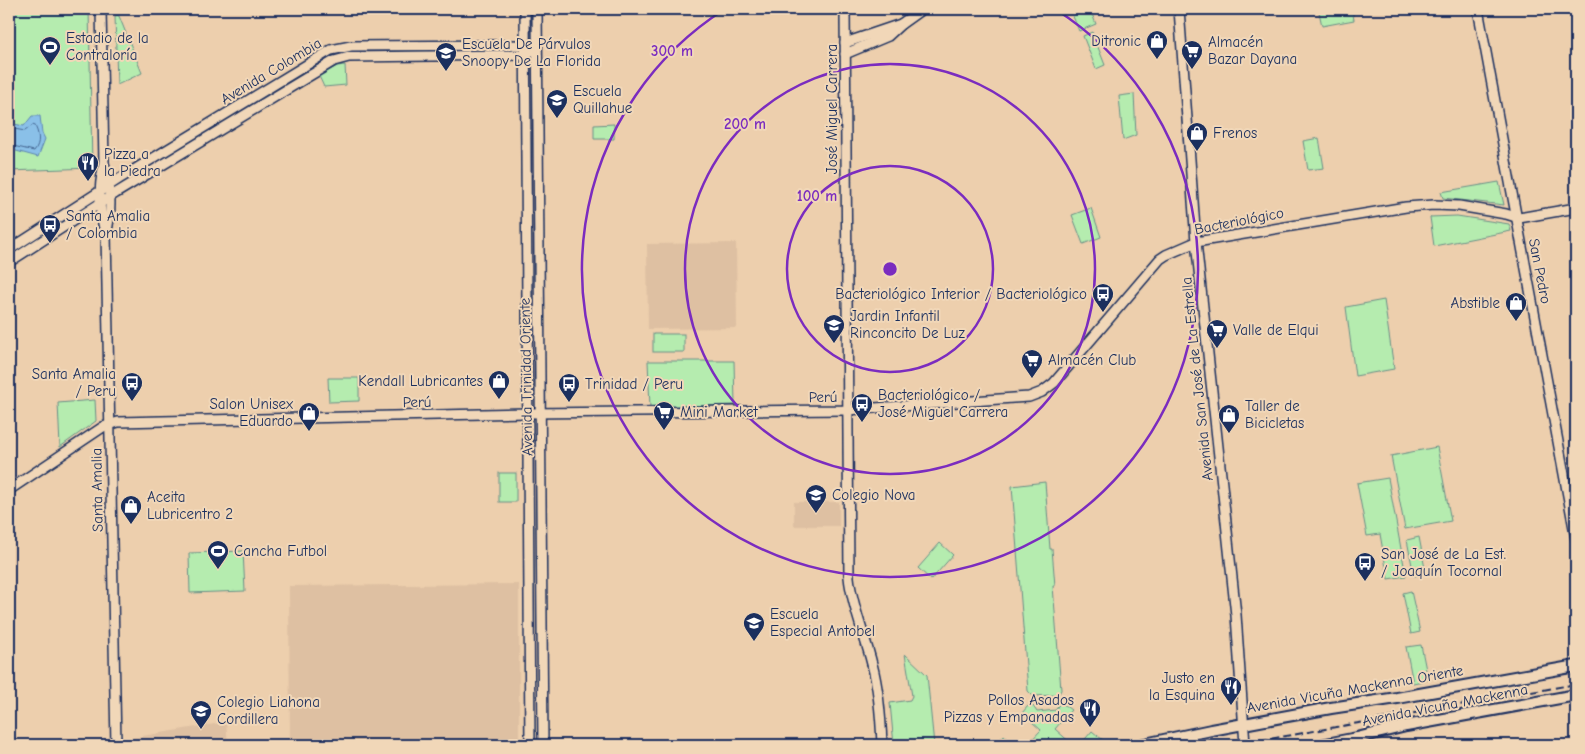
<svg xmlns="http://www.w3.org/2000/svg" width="1585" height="754" font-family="'Comic Neue',sans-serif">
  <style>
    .built { fill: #dec0a2 }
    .green { fill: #b5ecaf; stroke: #688e86 }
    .water { fill: #8ac0e8; stroke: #5e86b1 }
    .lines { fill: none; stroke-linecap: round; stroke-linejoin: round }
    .shore { stroke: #476995; stroke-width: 1 }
    .secondary-casing { stroke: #1b2f5e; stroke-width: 12 }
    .primary-casing { stroke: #1b2f5e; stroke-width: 14 }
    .secondary { stroke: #f1d7b8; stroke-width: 9 }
    .primary { stroke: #f1d7b8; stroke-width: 10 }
    .rail { stroke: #1b2f5e; stroke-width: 2; stroke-dasharray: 8 4; stroke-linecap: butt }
    .ring { fill: none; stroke: #7b2cbf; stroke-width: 2.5 }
    .labels { text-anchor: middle; stroke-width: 4; stroke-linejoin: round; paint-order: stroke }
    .poi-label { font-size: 15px; fill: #1b2f5e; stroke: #f1d7b8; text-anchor: start }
    .street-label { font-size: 15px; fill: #1b2f5e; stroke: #f1d7b8 }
    .centre { fill: #7b2cbf; stroke: #f1d7b8; stroke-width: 2.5 }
    .ring-label { font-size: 15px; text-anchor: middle; font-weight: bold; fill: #7b2cbf; stroke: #f1d7b8; stroke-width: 4; stroke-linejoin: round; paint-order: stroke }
  </style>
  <rect width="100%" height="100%" fill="#edcfad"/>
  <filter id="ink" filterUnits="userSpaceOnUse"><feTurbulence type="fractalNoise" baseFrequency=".02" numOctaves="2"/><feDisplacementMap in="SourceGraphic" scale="10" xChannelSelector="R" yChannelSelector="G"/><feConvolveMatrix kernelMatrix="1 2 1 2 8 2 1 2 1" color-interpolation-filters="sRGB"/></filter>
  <g filter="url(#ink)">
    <g class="built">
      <path d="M736,243L737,328L648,329L647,244Z"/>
      <rect x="794" y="502" width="45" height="24"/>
      <path d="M519,584V745H290L289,586Z"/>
      <path d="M226,722L228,745H125V739Z"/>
    </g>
    <g class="green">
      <path d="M9,9H89L92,168L9,171Z"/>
      <path d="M1070,9H1090L1096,24L1079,31Z"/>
      <path d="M1336,9H1352L1354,20L1322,26L1319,12Z"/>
      <path d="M117,15L119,16L142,73L117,85L115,16Z"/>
      <path d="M1092,32L1105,65L1096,69L1083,36Z"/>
      <path d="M345,65L346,85L324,87L319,76L337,66Z"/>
      <path d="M1134,94L1136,135L1123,140L1119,96Z"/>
      <path d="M614,124V139H594V125Z"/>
      <path d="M1319,138L1324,168L1308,170L1303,141Z"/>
      <path d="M1499,182L1504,205L1443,198L1441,192Z"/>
      <path d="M1091,208L1101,237L1083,244L1072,215Z"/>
      <path d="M1457,216L1509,224L1511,231L1434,246L1430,217Z"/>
      <path d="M1384,300L1394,369L1355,376L1346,307Z"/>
      <rect x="653" y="334" width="31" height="18"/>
      <path d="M648,361H734L735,405L650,407Z"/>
      <path d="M359,378V401L329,402L328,378Z"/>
      <path d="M95,400L96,421L60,447L58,403Z"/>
      <path d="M1437,447L1451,521L1405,529L1391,456Z"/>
      <rect x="499" y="473" width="17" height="29"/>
      <path d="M1388,478L1406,576L1388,579L1380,534L1367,536L1357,483Z"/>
      <path d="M1045,482L1050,549H1052L1055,586H1053L1061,690L1058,695L1033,696L1028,691L1012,486Z"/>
      <path d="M1419,537L1426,574L1414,576L1407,540Z"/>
      <path d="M940,543L953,555L931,580L918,568Z"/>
      <path d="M243,551L245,591L190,593L189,553Z"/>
      <path d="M1411,591L1420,632L1411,634L1403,593Z"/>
      <path d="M1421,645L1428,680L1413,683L1406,647Z"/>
      <path d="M905,654L927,675L934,745H894L890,703L910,700L912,696Z"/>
      <path d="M1063,704L1071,710L1055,729L1073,745H1027L1041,730L1022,713L1028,706H1033L1037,712L1056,710L1058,705Z"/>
      <path d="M1092,731L1109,745H1080Z"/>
      <path d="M1004,735L1015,745H995Z"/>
    </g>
    <path class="water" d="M32,116H40L42,133L45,139L38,157L9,149V123L24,126Z"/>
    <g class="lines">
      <path class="shore" d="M9,128L25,131L34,124C39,133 41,143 34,151L9,145"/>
      <g class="secondary-casing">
        <g id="secondary">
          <path d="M101,9L104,163C99,186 98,212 106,234"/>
          <path d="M525,9L530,745"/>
          <path d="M537,9L543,745"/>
          <path d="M845,9L849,577C852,607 865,635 872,664C879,690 881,718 882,745"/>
          <path d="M1179,9L1196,242L1236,615L1245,745"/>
          <path d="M1478,9L1576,539"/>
          <path d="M845,43L901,24"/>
          <path d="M845,54L888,36L901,24L922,9"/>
          <path d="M104,163C111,185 112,213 106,234L116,745"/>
          <path d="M9,250L119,179L331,50L351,46L525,45L530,46"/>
          <path d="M9,262L116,193L334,61L349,57L525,55L530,52"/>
          <path d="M9,490L103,427L118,422L528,413L847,410L1029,397L1042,392L1054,383L1160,259L1166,255L1196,242L1406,207L1434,205L1459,206L1506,214L1519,218L1576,208"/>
        </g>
      </g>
      <g class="primary-casing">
        <g id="primary">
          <path d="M1140,745L1211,730L1331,708L1397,698L1576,666"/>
          <path d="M1321,745L1357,738L1406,726L1576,695"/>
        </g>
      </g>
      <use href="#secondary" class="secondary"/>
      <use href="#primary" class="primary"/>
      <path class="rail" d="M1236,745L1576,684"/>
    </g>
  </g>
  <g class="ring">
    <circle cx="890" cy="269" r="103"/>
    <circle cx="890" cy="269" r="205"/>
    <path d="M1055 9A308 308 0 1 1 725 9"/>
  </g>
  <defs>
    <g id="shop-pin" transform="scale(1.125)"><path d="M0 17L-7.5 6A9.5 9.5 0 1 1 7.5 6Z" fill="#1b2f5e" stroke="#f1d7b8"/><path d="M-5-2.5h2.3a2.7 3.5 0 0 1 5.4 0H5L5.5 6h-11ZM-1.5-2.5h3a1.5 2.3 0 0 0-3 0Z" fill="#fff"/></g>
    <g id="stadium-pin" transform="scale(1.125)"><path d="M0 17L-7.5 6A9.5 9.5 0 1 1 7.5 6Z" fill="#1b2f5e" stroke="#f1d7b8"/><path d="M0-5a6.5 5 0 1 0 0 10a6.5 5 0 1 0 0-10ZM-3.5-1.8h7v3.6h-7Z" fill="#fff"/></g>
    <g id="supermarket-pin" transform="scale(1.125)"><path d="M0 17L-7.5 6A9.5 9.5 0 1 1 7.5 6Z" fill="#1b2f5e" stroke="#f1d7b8"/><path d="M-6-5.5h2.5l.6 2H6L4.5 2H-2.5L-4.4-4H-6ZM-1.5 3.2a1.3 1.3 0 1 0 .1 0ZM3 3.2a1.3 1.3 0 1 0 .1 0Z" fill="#fff"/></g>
    <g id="school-pin" transform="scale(1.125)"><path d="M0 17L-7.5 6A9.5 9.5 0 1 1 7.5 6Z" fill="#1b2f5e" stroke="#f1d7b8"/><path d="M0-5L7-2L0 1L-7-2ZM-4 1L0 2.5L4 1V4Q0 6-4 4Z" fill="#fff"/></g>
    <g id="restaurant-pin" transform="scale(1.125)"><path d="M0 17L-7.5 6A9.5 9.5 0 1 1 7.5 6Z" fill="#1b2f5e" stroke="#f1d7b8"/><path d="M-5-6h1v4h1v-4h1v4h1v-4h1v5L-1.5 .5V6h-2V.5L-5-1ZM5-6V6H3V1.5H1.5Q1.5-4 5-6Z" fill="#fff"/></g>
    <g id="bus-pin" transform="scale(1.125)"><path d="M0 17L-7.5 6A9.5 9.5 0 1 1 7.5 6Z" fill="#1b2f5e" stroke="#f1d7b8"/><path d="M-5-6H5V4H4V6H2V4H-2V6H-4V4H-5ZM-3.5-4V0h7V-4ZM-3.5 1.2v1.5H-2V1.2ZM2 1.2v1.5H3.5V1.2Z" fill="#fff"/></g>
  </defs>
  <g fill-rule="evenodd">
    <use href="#shop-pin" x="1157" y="41"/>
    <use href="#stadium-pin" x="50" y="47"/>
    <use href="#supermarket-pin" x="1192" y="51"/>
    <use href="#school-pin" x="446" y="53"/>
    <use href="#school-pin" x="557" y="100"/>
    <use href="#shop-pin" x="1197" y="133"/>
    <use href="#restaurant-pin" x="88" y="163"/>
    <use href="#bus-pin" x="50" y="225"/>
    <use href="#bus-pin" x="1103" y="294"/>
    <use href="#shop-pin" x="1516" y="303"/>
    <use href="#school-pin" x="834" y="325"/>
    <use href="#supermarket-pin" x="1217" y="330"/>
    <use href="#supermarket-pin" x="1032" y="360"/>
    <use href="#shop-pin" x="499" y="381"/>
    <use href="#bus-pin" x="132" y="383"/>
    <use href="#bus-pin" x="569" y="384"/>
    <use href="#bus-pin" x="862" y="404"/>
    <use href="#supermarket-pin" x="664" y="412"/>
    <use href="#shop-pin" x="309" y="413"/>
    <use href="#shop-pin" x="1229" y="415"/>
    <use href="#school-pin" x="816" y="495"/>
    <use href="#shop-pin" x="131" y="506"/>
    <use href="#stadium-pin" x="218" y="551"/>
    <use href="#bus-pin" x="1365" y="563"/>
    <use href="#school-pin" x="754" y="623"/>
    <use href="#restaurant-pin" x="1231" y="687"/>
    <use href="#restaurant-pin" x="1090" y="709"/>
    <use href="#school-pin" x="201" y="711"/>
  </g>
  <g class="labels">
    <g class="poi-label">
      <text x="66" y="43">Estadio de la<tspan x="66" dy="17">Contraloría</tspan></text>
      <text x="1141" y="46" text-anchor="end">Ditronic</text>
      <text x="1208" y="47">Almacén<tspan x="1208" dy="17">Bazar Dayana</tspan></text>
      <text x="462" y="49">Escuela De Párvulos<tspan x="462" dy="17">Snoopy De La Florida</tspan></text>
      <text x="573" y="96">Escuela<tspan x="573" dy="17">Quillahue</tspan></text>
      <text x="1213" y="138">Frenos</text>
      <text x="104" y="159">Pizza a<tspan x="104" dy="17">la Piedra</tspan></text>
      <text x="66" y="221">Santa Amalia<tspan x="66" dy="17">/ Colombia</tspan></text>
      <text x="1087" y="299" text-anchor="end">Bacteriológico Interior / Bacteriológico</text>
      <text x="1500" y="308" text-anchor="end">Abstible</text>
      <text x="850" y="321">Jardin Infantil<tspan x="850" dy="17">Rinconcito De Luz</tspan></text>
      <text x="1233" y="335">Valle de Elqui</text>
      <text x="1048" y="365">Almacén Club</text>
      <text x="116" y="379" text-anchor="end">Santa Amalia<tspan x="116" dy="17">/ Peru</tspan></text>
      <text x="483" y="386" text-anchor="end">Kendall Lubricantes</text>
      <text x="585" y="389">Trinidad / Peru</text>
      <text x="878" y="400">Bacteriológico /<tspan x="878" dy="17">José Miguel Carrera</tspan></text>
      <text x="293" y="409" text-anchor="end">Salon Unisex<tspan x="293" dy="17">Eduardo</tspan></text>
      <text x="1245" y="411">Taller de<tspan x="1245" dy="17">Bicicletas</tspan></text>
      <text x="680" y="417">Mini Market</text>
      <text x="832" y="500">Colegio Nova</text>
      <text x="147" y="502">Aceita<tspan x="147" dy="17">Lubricentro 2</tspan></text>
      <text x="234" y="556">Cancha Futbol</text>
      <text x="1381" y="559">San José de La Est.<tspan x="1381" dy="17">/ Joaquín Tocornal</tspan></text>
      <text x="770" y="619">Escuela<tspan x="770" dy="17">Especial Antobel</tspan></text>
      <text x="1215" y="683" text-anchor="end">Justo en<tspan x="1215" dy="17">la Esquina</tspan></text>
      <text x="1074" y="705" text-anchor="end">Pollos Asados<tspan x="1074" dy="17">Pizzas y Empanadas</tspan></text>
      <text x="217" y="707">Colegio Liahona<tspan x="217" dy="17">Cordillera</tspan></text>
    </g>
    <g class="street-label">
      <text transform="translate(271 71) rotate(-31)" y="5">Avenida Colombia</text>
      <text transform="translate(832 109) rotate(-90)" y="5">José Miguel Carrera</text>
      <text transform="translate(1239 221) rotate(-11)" y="5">Bacteriológico</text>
      <text transform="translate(1540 271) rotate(79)" y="5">San Pedro</text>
      <text transform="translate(526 377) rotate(-91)" y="5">Avenida Trinidad Oriente</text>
      <text transform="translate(1197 379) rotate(-96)" y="5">Avenida San José de La Estrella</text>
      <text transform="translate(823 397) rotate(-1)" y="5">Perú</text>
      <text transform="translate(417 402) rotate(-1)" y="5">Perú</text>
      <text transform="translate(97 490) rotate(-91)" y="5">Santa Amalia</text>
      <text transform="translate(1355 689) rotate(-10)" y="5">Avenida Vicuña Mackenna Oriente</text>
      <text transform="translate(1445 705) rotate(-11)" y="5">Avenida Vicuña Mackenna</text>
    </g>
  </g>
  <circle cx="890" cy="269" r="8" class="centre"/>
  <g class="ring-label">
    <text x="672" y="56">300 m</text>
    <text x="745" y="129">200 m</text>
    <text x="817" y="201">100 m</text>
  </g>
  <rect width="1585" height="754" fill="none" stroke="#f1d7b8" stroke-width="30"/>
  <rect x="15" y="15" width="1555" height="724" fill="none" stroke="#1b2f5e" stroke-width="2" filter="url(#ink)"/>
</svg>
